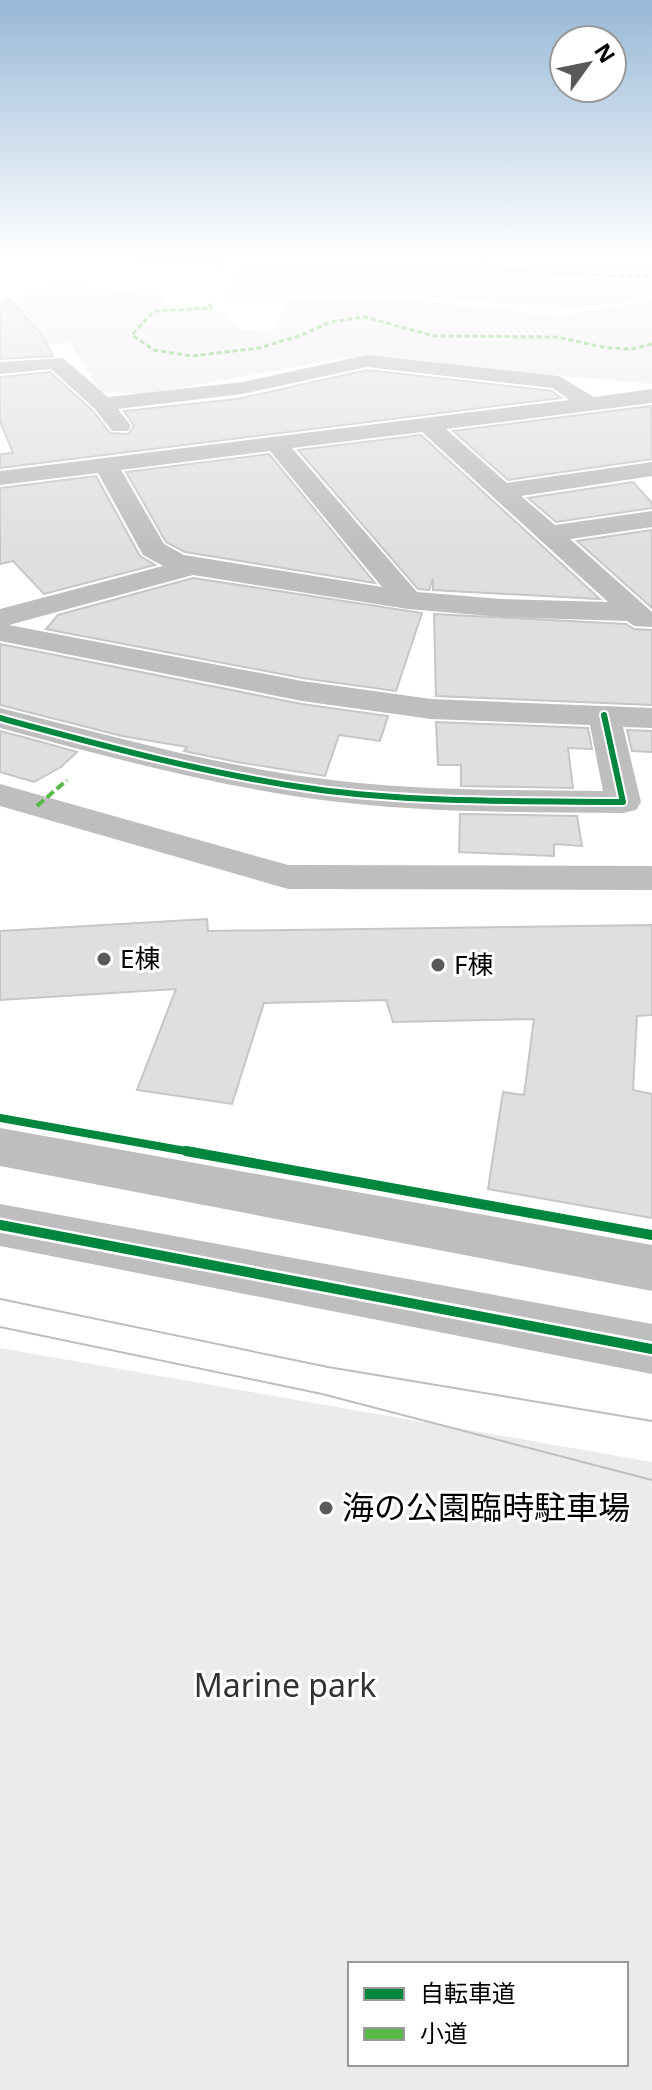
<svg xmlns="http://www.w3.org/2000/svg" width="652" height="2090" font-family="'Noto Sans','Noto Sans JP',sans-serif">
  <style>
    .green { fill: #ebebeb; fill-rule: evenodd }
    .building { fill: #dfdfdf; stroke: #c6c6c6; stroke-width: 2 }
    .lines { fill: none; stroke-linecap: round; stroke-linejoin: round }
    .minor { fill: #bebebe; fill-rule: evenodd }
    .tram { stroke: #bebebe; stroke-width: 2 }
    .quiet-far1 { stroke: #58b947; stroke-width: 3; stroke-dasharray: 5 3; stroke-linecap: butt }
    .quiet { stroke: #58b947; stroke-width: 4; stroke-dasharray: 9 4; stroke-linecap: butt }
    .cycleway-far2-casing { stroke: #fff; stroke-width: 10 }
    .cycleway-far1-casing { stroke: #fff; stroke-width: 13 }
    .cycleway-casing { stroke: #fff; stroke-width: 15 }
    .cycleway-far2 { stroke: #00873e; stroke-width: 6 }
    .cycleway-far1 { stroke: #00873e; stroke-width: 8 }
    .cycleway { stroke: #00873e; stroke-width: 10 }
    .poi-dot { fill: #595959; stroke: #fff; stroke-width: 3 }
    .labels { text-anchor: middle; stroke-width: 6; stroke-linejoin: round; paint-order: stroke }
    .poi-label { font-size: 26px; fill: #000; stroke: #fff; text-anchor: start }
    .near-poi-label { font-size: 32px; fill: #000; stroke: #fff; text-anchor: start }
    .near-park-label { font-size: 32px; fill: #323232; stroke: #fff }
  </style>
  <rect width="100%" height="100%" fill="#fff"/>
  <g class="green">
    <path d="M481,257H652V272L497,265Z"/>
    <path d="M456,259L527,275L652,281V295C591,317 486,300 420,296C357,293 292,297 229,298L238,268Z"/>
    <path d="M65,285L158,295L169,310L222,312L239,329L274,330L289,300H410L559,316L652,300V384L352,357L145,394L101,392L69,342L0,351V302L15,301L36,289Z"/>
    <path d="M0,1348L652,1462V2090H0ZM350,1964H626V2064H350Z"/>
  </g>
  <g class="building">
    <path d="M8,298L43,336L53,356L0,359V311Z"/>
    <path d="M367,370L552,391L561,398L0,468V454L13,453L0,421V377L50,372L93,411L110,433L128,434L134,426L124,411L237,399Z"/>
    <path d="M651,406L652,459L508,480L453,431Z"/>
    <path d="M421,435L600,599L433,590V579L429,590L418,589L298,450Z"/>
    <path d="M269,454L375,583L185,552L166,542L126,472Z"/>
    <path d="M96,476L140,556L155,565L44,594L13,561L0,564V488Z"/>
    <path d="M633,482L652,503V508L556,522L528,498Z"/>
    <path d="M652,530V608L577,541Z"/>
    <path d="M193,578L422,613L396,691L302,678L46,629L58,615Z"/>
    <path d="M434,614L626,624L634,629L652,630V705L436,696Z"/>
    <path d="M0,644L302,704L388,716L380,741L339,735L325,776L237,762L184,751L187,747L122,736L0,705Z"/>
    <path d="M436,722L588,728L592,749L568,748L573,788L461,786V765H438Z"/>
    <path d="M627,730L652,731V752L632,751Z"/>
    <path d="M0,731L38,741L77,752L61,767L34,782L0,772Z"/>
    <path d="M460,814L577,816L582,846L554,844V856L459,852Z"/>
    <path d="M207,919L208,931L652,925V1015L637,1016L633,1090L652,1094V1218L488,1189L503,1092L524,1095L534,1019L393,1022L386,1000L264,1003L232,1104L137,1090L176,989L0,1000V931Z"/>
  </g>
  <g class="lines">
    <g class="minor">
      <path d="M132,257H231L233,260L224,265L139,264L133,263Z"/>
      <path d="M367,355L559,376L594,397L652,389V403L446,429L507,483L652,462V476L521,496L555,525L652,511V527L570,539L652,612V627L634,626L627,621L501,617L408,609L193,575L9,625L302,681L431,699L652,708V728L623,727L641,802L636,810L623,813C520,812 416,813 314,799C207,784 104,756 0,728V708C105,734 209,764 316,778C411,791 507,790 603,791L590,725L431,719L302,701L0,641V609L163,566L143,555L98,473L0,485V471L569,400L553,388L367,367L242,394L118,409L131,426L128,431H112L95,409L51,369L0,374V362L63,358L108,397L242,382ZM422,432L608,602L501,599L417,592L292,448ZM270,451L382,587L184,555L164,544L121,470Z"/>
      <path d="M0,784L288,865L652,866V890L288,889L0,806Z"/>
      <path d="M0,1128L652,1245V1291L0,1166Z"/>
      <path d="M0,1204L652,1324V1374L0,1246Z"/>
    </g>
    <g class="tram">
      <path d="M0,1299L328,1367L652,1421"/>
      <path d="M0,1327L322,1394L652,1480"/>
    </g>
    <g class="quiet-far1">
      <path d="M462,257L512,271L652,277"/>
      <path d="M209,304L211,308L154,311L132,335L154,350L192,356L259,348L302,335L330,322L365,317L434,336L557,337L607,348L632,349L652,344"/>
    </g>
    <path class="quiet" d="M37,806L67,780"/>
    <g class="cycleway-far2-casing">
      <path id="cycleway-far2" d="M0,718C104,746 207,774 314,789C416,803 520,801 623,802L604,715"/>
    </g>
    <g class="cycleway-far1-casing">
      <path id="cycleway-far1" d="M0,1118L197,1153"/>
    </g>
    <g class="cycleway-casing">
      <g id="cycleway">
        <path d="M186,1151L652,1235"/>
        <path d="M0,1225L652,1349"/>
      </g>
    </g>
    <use href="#cycleway-far2" class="cycleway-far2"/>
    <use href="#cycleway-far1" class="cycleway-far1"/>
    <use href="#cycleway" class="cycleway"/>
  </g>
  <linearGradient id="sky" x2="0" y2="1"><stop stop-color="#97b8d7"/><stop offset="0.47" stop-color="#fff"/><stop offset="1" stop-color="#fff" stop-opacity="0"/></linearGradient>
  <rect width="652" height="550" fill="url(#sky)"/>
  <g class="poi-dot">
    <circle cx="104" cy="959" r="8"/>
    <circle cx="438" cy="965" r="8"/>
    <circle cx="326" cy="1508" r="8"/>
  </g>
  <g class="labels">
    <g class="poi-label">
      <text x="120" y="968">E棟</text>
      <text x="454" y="974">F棟</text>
    </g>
    <g class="near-poi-label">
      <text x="342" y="1519">海の公園臨時駐車場</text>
    </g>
    <g class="near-park-label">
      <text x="285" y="1697">Marine park</text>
    </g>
  </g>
  <rect x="348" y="1962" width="280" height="104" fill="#ffffff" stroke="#999999" stroke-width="2"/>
  <rect x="364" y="1988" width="40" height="12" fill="#00873e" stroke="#999999" stroke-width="2"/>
  <text x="420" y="2002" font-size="24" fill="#000000">自転車道</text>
  <rect x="364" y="2028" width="40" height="12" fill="#58b947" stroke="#999999" stroke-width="2"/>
  <text x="420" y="2042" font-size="24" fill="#000000">小道</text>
  <g transform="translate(588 64) rotate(57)"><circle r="38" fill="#ffffff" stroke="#999999" stroke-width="2"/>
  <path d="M0-6L14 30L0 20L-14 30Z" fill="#595959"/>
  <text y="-12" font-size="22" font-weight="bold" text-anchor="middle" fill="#000000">N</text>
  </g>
</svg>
